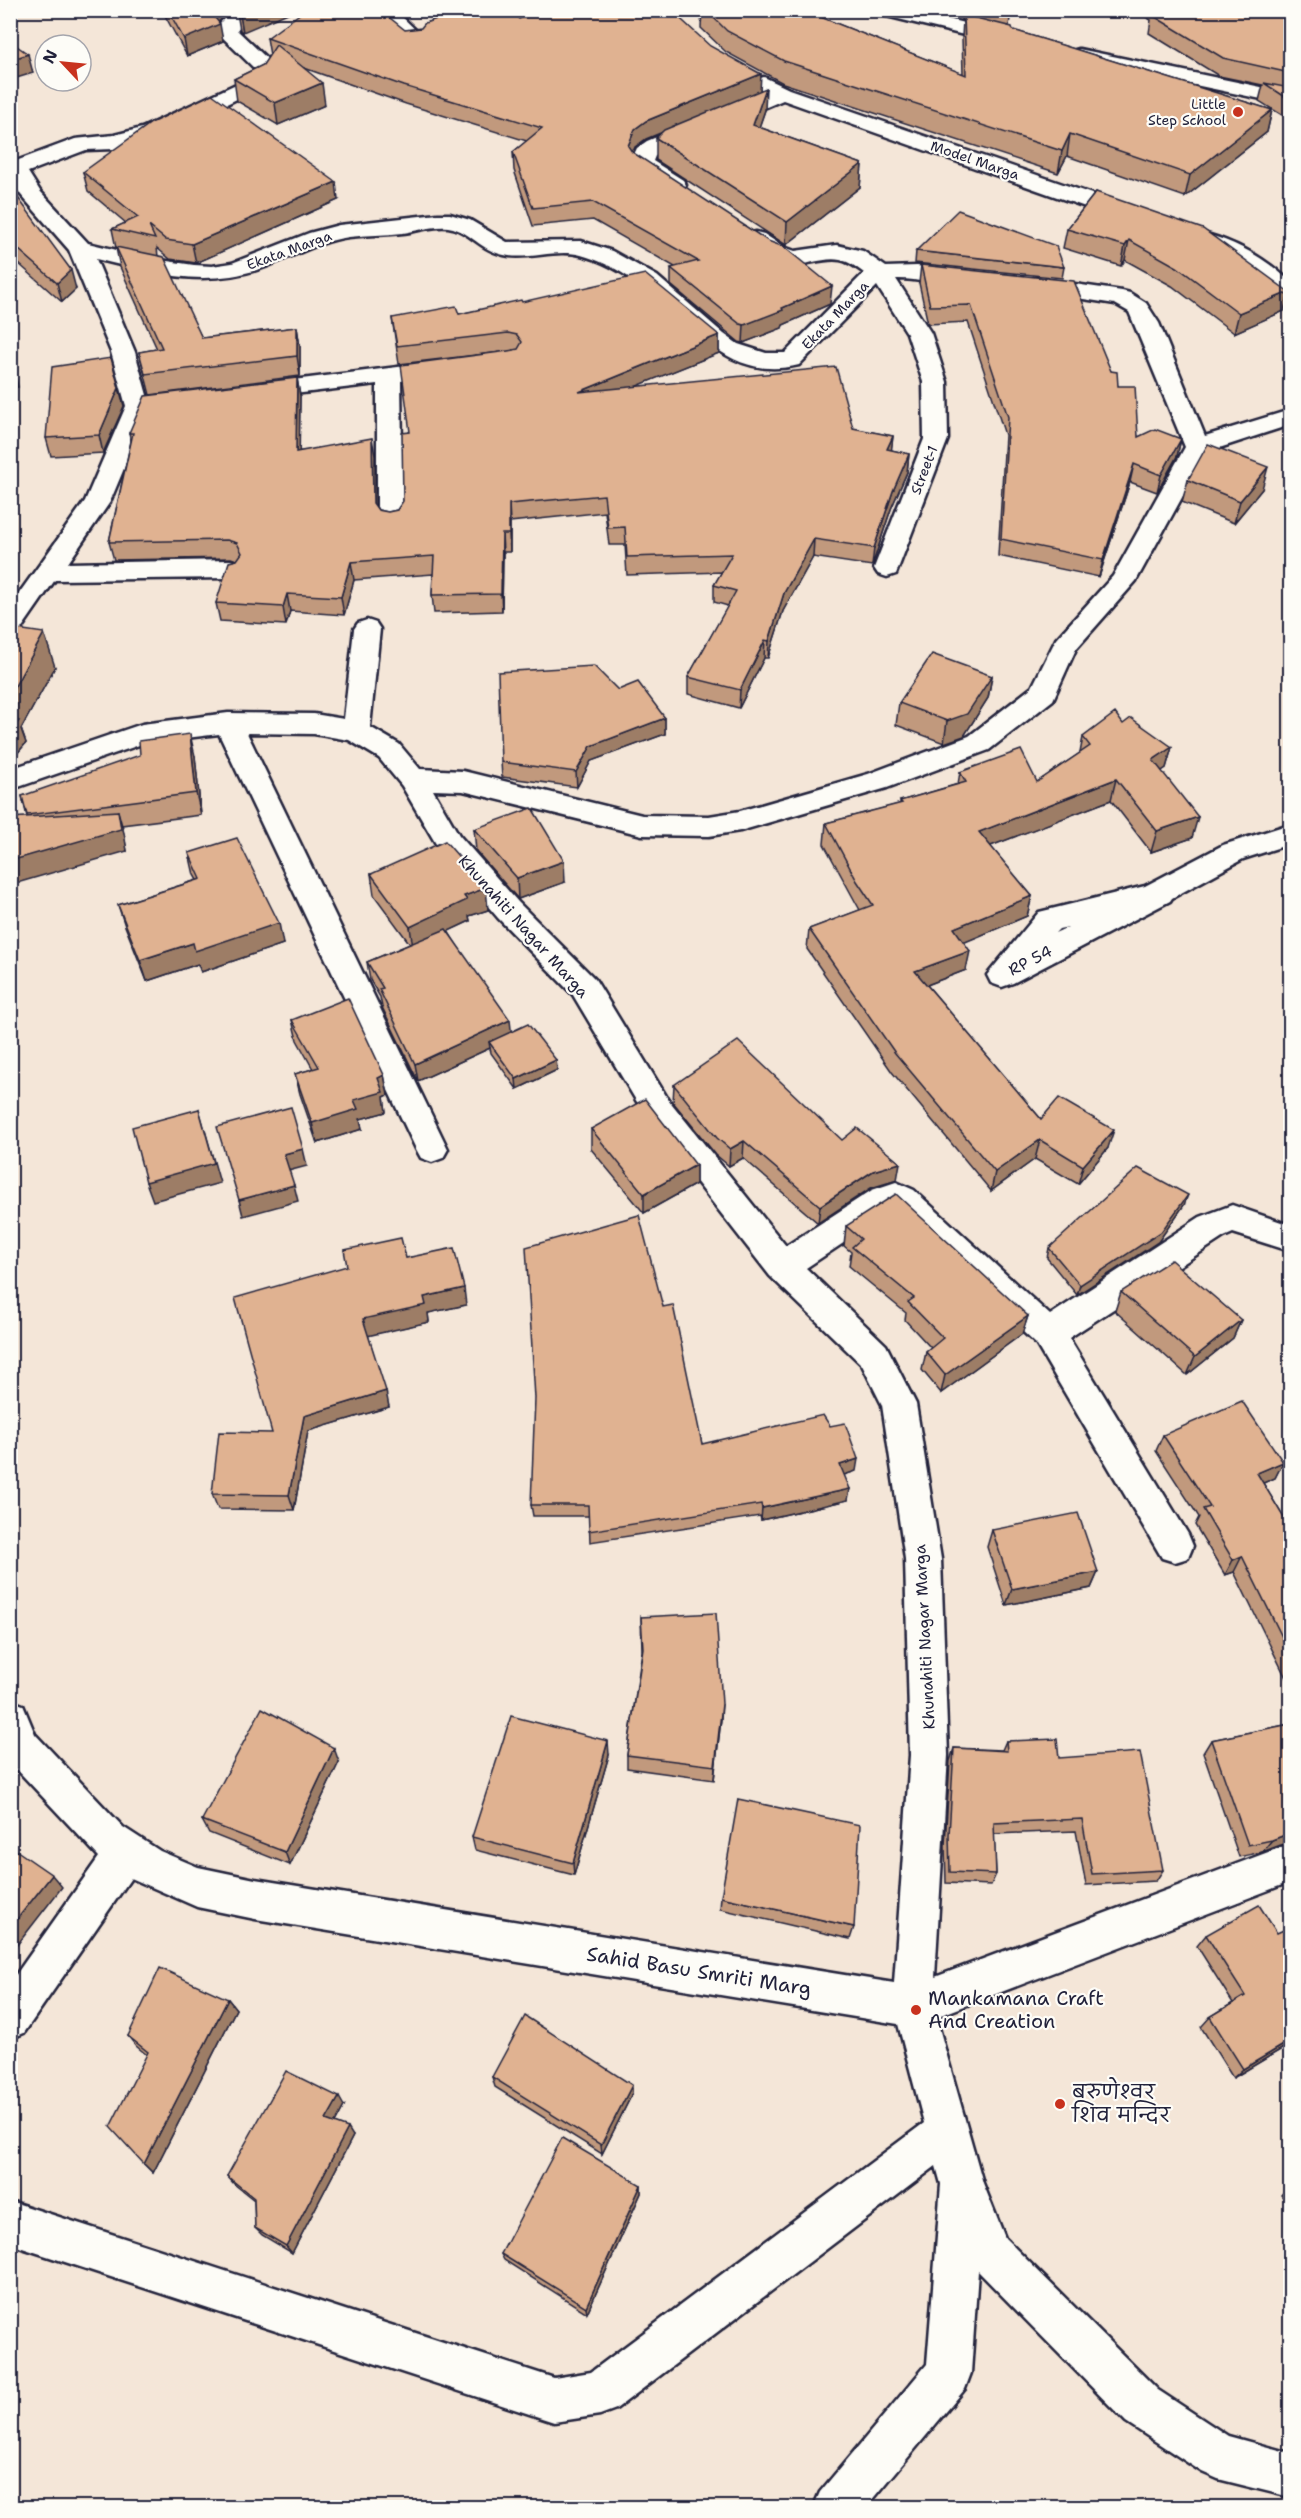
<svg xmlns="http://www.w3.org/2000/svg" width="1301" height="2518" font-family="'Shantell Sans','Playpen Sans Deva',sans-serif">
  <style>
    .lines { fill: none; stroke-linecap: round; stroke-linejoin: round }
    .minor-casing { stroke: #22223b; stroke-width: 5 }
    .tertiary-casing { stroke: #22223b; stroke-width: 5 }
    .minor { fill: #fdfcf7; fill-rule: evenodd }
    .tertiary { fill: #fdfcf7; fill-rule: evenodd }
    .wall { fill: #c1997d; stroke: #22223b; stroke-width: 1.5 }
    .shaded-wall { fill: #9d7d66; stroke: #22223b; stroke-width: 1.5 }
    .building { fill: #e0b291; stroke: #22223b; stroke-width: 1.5 }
    .poi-dot { fill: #c8321e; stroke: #fdfcf7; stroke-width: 2 }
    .labels { text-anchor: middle; stroke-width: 4.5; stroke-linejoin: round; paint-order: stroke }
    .far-poi-label { font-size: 14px; fill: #22223b; stroke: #fdfcf7; text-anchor: end }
    .far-street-label { font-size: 14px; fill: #22223b; stroke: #fdfcf7 }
    .street-label { font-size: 16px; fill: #22223b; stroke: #fdfcf7 }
    .near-street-label { font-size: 20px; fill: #22223b; stroke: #fdfcf7 }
    .near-poi-label { font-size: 20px; fill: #22223b; stroke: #fdfcf7; text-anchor: start }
  </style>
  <rect width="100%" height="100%" fill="#f4e6d8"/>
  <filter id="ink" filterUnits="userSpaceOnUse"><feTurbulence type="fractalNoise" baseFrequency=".0167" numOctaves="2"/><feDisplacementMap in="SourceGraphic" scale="12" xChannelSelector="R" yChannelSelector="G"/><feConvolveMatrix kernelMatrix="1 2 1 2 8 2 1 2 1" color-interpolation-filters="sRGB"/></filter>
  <g filter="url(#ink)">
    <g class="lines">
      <g class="minor-casing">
        <g id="minor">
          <path d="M267,10C259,20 244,19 237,30L278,69L265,85L158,138L114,149L86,150L28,172L40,191L88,243L154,259L194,265L212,266L232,263L309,233L339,225L438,214H450L470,220L507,242L581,241L612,251L657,276L724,334L738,344L766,353H785L864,273C857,268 849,261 840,260C825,257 809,265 793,265C778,264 754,252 745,239L748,234L756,232L764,234L784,247L795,251L837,245L863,251L886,267L917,266L973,274L977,279L973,284C949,290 921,278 896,279L931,333L947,382L948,439L896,574L887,577L878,574L874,568L924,439L923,382L907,333L877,286L799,365C739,380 706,341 666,306C643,285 612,263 581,255C558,249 532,259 509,256C482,252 474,235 453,228C438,224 418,231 403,233C385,235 367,235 349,237C318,241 289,259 260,269C202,288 152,273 96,259L135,352L150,406L110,502L68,563L231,560L240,563L244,569L240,575L231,578L55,580L19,632L10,635V606L85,501L126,406L111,352L69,250L21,195L10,179V160L16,161L75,139L114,135L142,128L251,77L256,70L216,31C225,8 246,10 267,10Z"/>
          <path d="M372,10H395L425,39L422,43L415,45L408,43Z"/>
          <path d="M764,77L789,89L1138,210L1141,215L1138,220L1130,222L1122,220L783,100L663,151L655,156L653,161L683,180L686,185L683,190C665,194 648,177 633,168L630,163L637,148L647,141L765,92L753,83L757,79Z"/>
          <path d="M1196,231C1232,240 1264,256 1290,282V302C1276,299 1269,285 1257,276C1237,260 1212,251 1188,243L1185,238L1188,233Z"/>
          <path d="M1034,278L1122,291L1130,293L1146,303L1159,323L1205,436L1290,410V425L1207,452L1136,581L1076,649L1053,700L989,750L887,788L740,831L709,836L642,835L463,791L433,790L459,835L518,902L595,979L668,1099L786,1246L872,1190L896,1182L914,1190L1050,1315L1200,1217L1232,1205L1290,1225V1251L1233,1233L1224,1237L1069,1338L1188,1534L1193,1546L1188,1558L1175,1562L1162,1558L1036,1344L893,1210L806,1268L886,1345L916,1404L941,1559L948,1755L935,1977L1290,1844V1882L936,2017L983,2183L1005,2238L1158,2390L1228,2436L1290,2453V2497L1218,2479L1202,2472L1126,2422L978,2271L971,2373L965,2389L866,2508H813L820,2492L927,2364L941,2184L936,2166L616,2409L600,2415L554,2422L10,2244V2201L554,2378L591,2372L924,2123L898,2024L255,1919L197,1907L131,1878L24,2033L10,2039V1983L99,1857L10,1762V1700L23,1705L35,1734L123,1827L160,1851L198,1867L255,1879L894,1983L910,1755L905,1559L882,1405L862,1365L770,1276L646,1117L573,995L498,918L439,849L402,786L379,758L349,740L314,734L247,733L448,1149L443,1158L432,1162L421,1158L416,1149L219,734L145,743L10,790V769L142,724L228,713L314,714L344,719L354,629L358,623L367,620L376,623L380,629L370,727L399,744L420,769L463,771L642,815L709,816L740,811L868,774L969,736L1032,687L1056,639L1113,576L1185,447L1129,312L1115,304L1026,290L1022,285L1026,280Z"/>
          <path d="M446,361L454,363L458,368L454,373L401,381L403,519L399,525L390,527L381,525L377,519V384L253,399L244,397L241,392L244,387L253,385Z"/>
          <path d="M1290,824V844L1243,859L1172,898L1170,901L1013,983L1002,987L991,983L987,975L1039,912L1145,886L1223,845ZM1068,927L1055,933L1059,929Z"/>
        </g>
      </g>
      <g class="tertiary-casing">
        <g id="tertiary">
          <path d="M875,10H912L1012,35L1015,39L1012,43L1005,45L878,14Z"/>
          <path d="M1079,49L1290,93V105L1072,59L1069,55L1072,51Z"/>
        </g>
      </g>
      <use href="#minor" class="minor"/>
      <use href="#tertiary" class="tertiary"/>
    </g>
    <g class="wall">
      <path d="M162,10H236L230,12L218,22L223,41L187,56Z"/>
      <path d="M240,10L243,32L240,30L237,13Z"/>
      <path d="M702,10H803L963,74L962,37L963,20H961V10H1011L1009,26L1013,30L1272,110L1267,132L1185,197L1067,156L1058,173L783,83L726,52L701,28Z"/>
      <path d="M1134,10H1290V120L1259,101L1263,85L1219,76L1149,33L1151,20Z"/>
      <path d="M519,19L760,90L765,110L759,127L862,164L860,187L786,245L656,160V138L662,132L646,139L635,147L633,153L830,304L783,325L782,328L743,343L739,342L671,285V268L675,267L593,220L533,226L514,170L513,152L527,141L406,104L304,68L325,105L278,125L237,101L234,79L263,65L270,55L267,38L405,30Z"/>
      <path d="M83,172L338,200L196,263L170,259L157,248L158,256L202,338L297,327L300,347V376L150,395L139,352L157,349L120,267L112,229L126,223L88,191Z"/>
      <path d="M10,187L76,289L62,302L10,256Z"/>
      <path d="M1096,192L1289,292L1284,311L1234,333L1172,286L1125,260L1121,266L1063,248L1067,229Z"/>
      <path d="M916,251L1064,267L1062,278L915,263Z"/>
      <path d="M921,265L1111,371L1118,386L1138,437L1181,439L1177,456L1157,492L1130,482L1099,577L998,556L1005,435L968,322L928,324L919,283Z"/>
      <path d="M522,302L719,335V353L636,386L893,436L891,450L909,454L907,472L891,509L872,566L813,557L783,611L768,658H764L739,708L688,694V677L728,606L714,602V585L722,572L627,575L625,545H609L605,512L510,522V552H503L502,611L434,613L432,595L433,574L354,580L344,615L290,611L286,625L220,621L216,603L237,560L231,558L114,560L109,542L131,441L129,433L297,378L300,396L299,451L375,456V505L378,510L388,512L397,510L403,501L409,432L510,351L399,364L392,318L459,314Z"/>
      <path d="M124,406L103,453L51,456L46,438Z"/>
      <path d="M1188,480L1262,489L1234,523L1182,502Z"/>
      <path d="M10,628L55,667L21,729L26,743L10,762Z"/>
      <path d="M992,676L988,698L964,736L944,743L896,725L899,703Z"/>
      <path d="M618,690L665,718V734L591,761L577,787L502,777L501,762Z"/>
      <path d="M1123,724L1172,747L1166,768L1161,771L1192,838L1151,852L1111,800L990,846L1032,896L1027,916L964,942L966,970L927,985L1041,1119L1108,1148L1078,1184L1035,1159L991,1191L892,1072L807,949L809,929L860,910L855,901L824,844L826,823L900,804V801L958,784L960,772L1037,782L1080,753L1083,737Z"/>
      <path d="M195,756L201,815L122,825L127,851L27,817L22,796Z"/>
      <path d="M474,829L565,882L518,899L476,851Z"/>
      <path d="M189,853L283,944L201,972L198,964L147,981L125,926L118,905L197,880L194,875Z"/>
      <path d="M371,874L488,910L469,916L470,921L448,931L511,1032L556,1060L557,1070L517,1089L491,1053L490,1048L418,1081L382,1007L380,997L370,980L367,962L410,944L374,895Z"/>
      <path d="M292,1020L384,1075L388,1095L384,1097L386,1112L360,1119L362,1129L317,1143L300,1094L295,1074L313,1069L297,1040Z"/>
      <path d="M674,1085L842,1140L897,1180L871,1188L818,1223L743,1158L729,1166L716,1155L673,1102Z"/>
      <path d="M591,1129L696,1165V1184L644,1213L591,1149Z"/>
      <path d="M1184,1205L1158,1242L1077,1295L1047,1258L1049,1248Z"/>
      <path d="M846,1226L1028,1316L1022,1334L941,1393L922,1370L926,1352L931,1348L905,1320L906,1313L849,1266L851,1252L844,1246Z"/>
      <path d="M406,1258L466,1305L428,1313L429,1322L368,1335L389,1407L308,1431L294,1510L218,1509L212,1494L272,1433Z"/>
      <path d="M1121,1292L1241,1320L1233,1338L1187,1375L1115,1311Z"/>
      <path d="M663,1307L702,1444L856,1471L844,1475L848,1500L761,1520L760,1516L590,1542L589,1516H533L531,1505Z"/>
      <path d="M1163,1435L1283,1462L1275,1478L1263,1483L1290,1528V1686L1234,1572L1225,1575L1195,1525L1199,1517L1156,1451Z"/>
      <path d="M992,1530L1098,1572L1091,1588L1006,1605L987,1547Z"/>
      <path d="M641,1617L721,1719L714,1780L627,1768V1755L642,1651Z"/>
      <path d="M1290,1724V1844L1289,1842L1262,1852L1239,1857L1203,1753L1211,1740Z"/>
      <path d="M1006,1741L1059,1758L1163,1870L1156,1881L1086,1885L1076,1831L994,1834L996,1874L991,1885L946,1883L945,1846L950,1761L954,1748L1002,1750Z"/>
      <path d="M609,1755L574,1875L475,1850L472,1837Z"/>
      <path d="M339,1762L290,1865L209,1833L202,1820Z"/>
      <path d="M721,1897L854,1927L850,1939L720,1909Z"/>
      <path d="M1277,1933L1290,2044L1233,2078L1201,2027L1210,2017L1233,2003L1197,1946L1206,1935Z"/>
      <path d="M228,1999L236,2009L153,2173L144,2164L147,2055L136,2046L128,2036Z"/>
      <path d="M492,2077L632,2094L602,2154L495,2087Z"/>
      <path d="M344,2106L335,2123L353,2136L292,2253L262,2235L255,2228L254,2200L234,2184L227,2176Z"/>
      <path d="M641,2185V2193L587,2313L504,2260L501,2254Z"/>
      <path d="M1290,2185V2205L1281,2195Z"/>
    </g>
    <g class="shaded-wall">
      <path d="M213,10H236L230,12L218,22L220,24L223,41L187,56L184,39Z"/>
      <path d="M252,10H295L243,32L240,15Z"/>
      <path d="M28,54L33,73L10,80V60Z"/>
      <path d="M761,74L760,92L646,139L635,147L628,164V146L635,129L646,121Z"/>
      <path d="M322,83L325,105L278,125L275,103Z"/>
      <path d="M766,88L765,110L752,148L753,125Z"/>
      <path d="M1272,110L1267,132L1185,197L1190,175Z"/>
      <path d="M1070,134L1067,156L1058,173L1062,151Z"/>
      <path d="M862,164L860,187L786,245L787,222Z"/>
      <path d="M336,182L338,200L196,263L192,244Z"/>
      <path d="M1129,240L1125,260L1121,266L1125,246Z"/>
      <path d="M71,270L76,289L62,302L57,283Z"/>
      <path d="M832,286L830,304L783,325L782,328L743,343L744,325Z"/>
      <path d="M1289,292L1284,311L1234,333L1239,313Z"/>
      <path d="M297,327L300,347V376L297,356Z"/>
      <path d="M719,335V353L580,409L579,392Z"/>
      <path d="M10,350L18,387L10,388Z"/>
      <path d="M297,378L300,396L299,470L296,452Z"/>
      <path d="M119,388L124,406L103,453L99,435Z"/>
      <path d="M893,436L891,454L887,449Z"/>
      <path d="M372,438L375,456V520L373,503Z"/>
      <path d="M1181,439L1177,456L1157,492L1161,475Z"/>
      <path d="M909,454L907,472L891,509L872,566L874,548L893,491Z"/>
      <path d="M1134,464L1130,482L1099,577L1103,560Z"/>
      <path d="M1268,467L1262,489L1234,523L1240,501Z"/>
      <path d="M509,504L510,522V552L509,534Z"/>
      <path d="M502,534L503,552L502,611L501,594Z"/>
      <path d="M814,539L813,557L783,611L768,658L769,641L784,593Z"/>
      <path d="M351,562L354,580L344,615L341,597Z"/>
      <path d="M287,594L290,611L286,625L283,607Z"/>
      <path d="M44,633L55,667L21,729L26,743L10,762V731L18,722L10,698V695Z"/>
      <path d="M765,640L764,658L739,708L740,690Z"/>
      <path d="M992,676L988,698L964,736L944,743L947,721Z"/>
      <path d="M665,718V734L591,761L577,787L576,772L591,746Z"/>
      <path d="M190,734L195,756L201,815L196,793Z"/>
      <path d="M1172,747L1166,768L1147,781L1153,760Z"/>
      <path d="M1116,779L1111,800L975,852L979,832Z"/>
      <path d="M118,811L124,833L127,851L10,885V861Z"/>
      <path d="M1198,817L1192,838L1151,852L1157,831Z"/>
      <path d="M564,861L565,882L518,899L517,878Z"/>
      <path d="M486,888L488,910L469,916L470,921L413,948L410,927L464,896Z"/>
      <path d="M1032,896L1027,916L951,948L954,928Z"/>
      <path d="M279,923L283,944L201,972L198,964L147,981L140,960L193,943Z"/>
      <path d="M970,951L966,970L911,991L915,971Z"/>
      <path d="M510,1020L512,1038L489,1042L490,1048L418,1081L415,1064Z"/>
      <path d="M556,1060L557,1070L517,1089L516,1079Z"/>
      <path d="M384,1075L388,1095L384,1097L386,1112L360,1119L362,1129L317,1143L312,1123L354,1100L378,1078Z"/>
      <path d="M199,1109L220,1183L153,1201L146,1182Z"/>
      <path d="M1114,1130L1108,1148L1078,1184L1083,1166Z"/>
      <path d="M1040,1140L1035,1159L991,1191L995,1172Z"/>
      <path d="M744,1141L743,1158L729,1166L730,1149Z"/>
      <path d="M303,1149L307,1166L288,1171L284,1154Z"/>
      <path d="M900,1163L897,1180L871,1188L818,1223L820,1206L873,1171Z"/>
      <path d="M696,1165V1184L644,1213V1194Z"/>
      <path d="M294,1185L298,1201L243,1216L239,1200Z"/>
      <path d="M1188,1195L1184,1205L1158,1242L1077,1295L1080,1285Z"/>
      <path d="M464,1288L466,1305L428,1313L429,1322L367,1336L363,1319L424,1297Z"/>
      <path d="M1028,1316L1022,1334L941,1393L945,1375Z"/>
      <path d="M1241,1320L1233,1338L1187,1375L1195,1357Z"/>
      <path d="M386,1391L389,1407L308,1431L294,1510L289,1495L304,1416Z"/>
      <path d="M858,1459L856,1471L838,1477L840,1465Z"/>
      <path d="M1283,1462L1275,1478L1249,1489L1257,1473Z"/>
      <path d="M850,1489L848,1500L761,1520L762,1508Z"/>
      <path d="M1242,1556L1234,1572L1225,1575L1233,1560Z"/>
      <path d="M1098,1572L1091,1588L1006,1605L1012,1589Z"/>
      <path d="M722,1704L721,1719L714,1780L715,1766Z"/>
      <path d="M608,1741L609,1755L574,1875L573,1863Z"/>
      <path d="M334,1748L339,1762L290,1865L285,1852Z"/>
      <path d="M1290,1833V1840L1289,1842L1262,1852L1272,1840Z"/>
      <path d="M52,1875L62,1887L10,1954V1928Z"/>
      <path d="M228,1999L236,2009L153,2173L144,2164Z"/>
      <path d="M1290,2041V2044L1233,2078L1243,2069Z"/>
      <path d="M632,2085V2094L602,2154L601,2145Z"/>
      <path d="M339,2097L344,2106L332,2129L326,2120Z"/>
      <path d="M348,2128L353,2136L292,2253L286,2246Z"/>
      <path d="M641,2185V2193L587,2313L586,2307Z"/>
    </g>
    <g class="building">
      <path d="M168,10H213L211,13L220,24L184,39Z"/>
      <path d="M240,10H252L240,15L237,13Z"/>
      <path d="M305,10H380L405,30L421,28L425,23L462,10H509L519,19L547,10H671L710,46L761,74L646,121L635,129L628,146L632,152L768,241L784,247L832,286L782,308L783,310L744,325L740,324L671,268L698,261L593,202L533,208L513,152L542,128L404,86L267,38Z"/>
      <path d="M706,10H803L966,75L964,15L1012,27L1013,30L1272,110L1190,175L1070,134L1062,151L784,61L727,31Z"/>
      <path d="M999,10H1011V14Z"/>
      <path d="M1163,10H1290V73L1223,58L1152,15Z"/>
      <path d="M10,41L28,54L10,60Z"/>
      <path d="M276,45L322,83L275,103L234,79L263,65Z"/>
      <path d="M1264,83L1290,88V100Z"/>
      <path d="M766,88L753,125L862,164L787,222L656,138L664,130Z"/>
      <path d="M212,94L336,182L192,244L166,240L149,226L155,239L112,229L138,217L83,172L151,123Z"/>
      <path d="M10,187L71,270L57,283L10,242Z"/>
      <path d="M1096,192L1203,229L1289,292L1239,313L1177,267L1129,240L1125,246L1067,229Z"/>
      <path d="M958,210L1056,246L1064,267L916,251Z"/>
      <path d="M116,247L164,257L202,338L297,327V356L145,374L139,352L162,348Z"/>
      <path d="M921,265L1074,281L1111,371L1117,372L1118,386H1135L1138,437L1155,429L1181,439L1161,475L1134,464L1103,560L1001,539L1008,417L971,305L930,306Z"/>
      <path d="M645,274L719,335L579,392L836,367L853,428L893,436L887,449L909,454L893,491L874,548L814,539L784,593L769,641L765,640L740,690L688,677L736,591L714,585L732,554L627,557L625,527L608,528L604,495L509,504V534H502L501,594L432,595L434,556L351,562L341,597L287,594L283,607L216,603L229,562L237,560L242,553L237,543L227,540L109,542L133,433H129L145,396L297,378L296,452L372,438L373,503L378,510L388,512L397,510L403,501L402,433L410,432L401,365L508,351L518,349L522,342L517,335L508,333L397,346L392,318L456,306L459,314L521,300L522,302Z"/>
      <path d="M111,358L119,388L99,435L46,438L52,367Z"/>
      <path d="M1208,444L1268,467L1240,501L1188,480Z"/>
      <path d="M10,628L44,633L10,695Z"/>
      <path d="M932,654L992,676L967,714L947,721L899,703Z"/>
      <path d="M594,666L618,690L638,682L665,718L591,746L576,772L501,762L498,672Z"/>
      <path d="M1115,713L1123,724L1131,718L1172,747L1153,760L1198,817L1157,831L1116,779L979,832L1032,896L954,928L970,951L915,971L1041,1119L1059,1098L1114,1130L1083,1166L1040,1140L995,1172L895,1053L809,929L873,905L857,881L826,823L902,803L900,801L966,782L960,772L1021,750L1037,782L1090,746L1083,737Z"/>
      <path d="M10,719L19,721L10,731Z"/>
      <path d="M190,734L196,793L27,815L22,796L140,755L139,741Z"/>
      <path d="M532,808L564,861L517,878L474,829Z"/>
      <path d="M118,811L121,829L10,861V818Z"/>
      <path d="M237,838L279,923L195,951L193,943L140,960L118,905L201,879L189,853Z"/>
      <path d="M445,841L486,888L464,896L467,900L410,927L371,874Z"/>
      <path d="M446,929L510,1020L415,1064L379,989L383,988L367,962Z"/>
      <path d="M348,998L384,1075L378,1078L383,1092L354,1100L358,1109L312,1123L295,1074L319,1067L292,1020Z"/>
      <path d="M528,1024L556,1060L516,1079L489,1042Z"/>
      <path d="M738,1041L842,1140L857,1128L900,1163L873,1171L820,1206L744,1141L730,1149L717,1138L674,1085Z"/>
      <path d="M645,1099L696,1165L644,1194L591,1129Z"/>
      <path d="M291,1107L303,1149L284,1154L294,1185L239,1200L217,1127Z"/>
      <path d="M199,1109L214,1163L146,1182L132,1127Z"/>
      <path d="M1138,1168L1188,1195L1161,1232L1080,1285L1049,1248Z"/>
      <path d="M896,1194L1028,1316L945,1375L926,1352L943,1338L908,1302L914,1298L852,1247L861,1239L846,1226Z"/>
      <path d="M639,1215L663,1307L673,1305L702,1444L823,1415L830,1426L845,1423L858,1459L840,1465L850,1489L762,1508L761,1504L589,1531L588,1505H531L535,1398L526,1247Z"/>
      <path d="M401,1238L406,1258L454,1248L464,1288L424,1297L426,1305L363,1319L386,1391L304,1416L289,1495L212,1494L219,1432L272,1433L235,1298L347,1266L344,1250Z"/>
      <path d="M1171,1260L1241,1320L1195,1357L1121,1292Z"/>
      <path d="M1242,1401L1283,1462L1257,1473L1290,1528V1653L1242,1556L1233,1560L1203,1509L1210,1507L1163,1435Z"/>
      <path d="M1078,1513L1098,1572L1012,1589L992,1530Z"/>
      <path d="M716,1613L722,1704L715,1766L627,1755L643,1648L641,1617Z"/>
      <path d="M262,1708L334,1748L285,1852L202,1820Z"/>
      <path d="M511,1716L608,1741L573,1863L472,1837Z"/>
      <path d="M1290,1724V1833L1272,1840L1248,1845L1211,1740Z"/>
      <path d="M1057,1739L1059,1758L1140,1752L1163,1870L1092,1874L1082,1819L994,1823L996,1874L950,1872L949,1835L954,1748L1007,1751L1006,1741Z"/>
      <path d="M738,1799L860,1825L854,1927L721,1897Z"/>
      <path d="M10,1846L52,1875L10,1928Z"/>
      <path d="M1259,1905L1277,1933L1290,1927V2041L1243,2069L1210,2017L1245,1996L1206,1935Z"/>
      <path d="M160,1968L228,1999L144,2164L110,2127L148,2052L128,2036Z"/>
      <path d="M525,2016L632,2085L601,2145L492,2077Z"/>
      <path d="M286,2071L339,2097L326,2120L348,2128L286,2246L255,2228L254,2198L227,2176Z"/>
      <path d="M562,2138L641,2185L586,2307L501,2254Z"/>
    </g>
  </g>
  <g class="poi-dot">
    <circle cx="1238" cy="112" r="6"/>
    <circle cx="916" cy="2010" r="6"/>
    <circle cx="1060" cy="2104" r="6"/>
  </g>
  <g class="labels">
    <g class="far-poi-label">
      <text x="1226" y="109">Little<tspan x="1226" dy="16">Step School</tspan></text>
    </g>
    <g class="far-street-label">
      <text transform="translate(975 160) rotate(19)" y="5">Model Marga</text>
      <text transform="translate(289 250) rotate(-20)" y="5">Ekata Marga</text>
      <text transform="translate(835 315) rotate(-46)" y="5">Ekata Marga</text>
      <text transform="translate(924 470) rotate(-69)" y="5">Street-1</text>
    </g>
    <g class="street-label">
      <text transform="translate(524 926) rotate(48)" y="6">Khunahiti Nagar Marga</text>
      <text transform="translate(1030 960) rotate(-27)" y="6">RP 54</text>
      <text transform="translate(924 1637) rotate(-93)" y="6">Khunahiti Nagar Marga</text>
    </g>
    <g class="near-street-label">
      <text transform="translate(699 1971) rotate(9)" y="7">Sahid Basu Smriti Marg</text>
    </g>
    <g class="near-poi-label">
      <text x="928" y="2005">Mankamana Craft<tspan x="928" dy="23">And Creation</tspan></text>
      <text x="1072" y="2099">बरुणेश्वर<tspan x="1072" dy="23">शिव मन्दिर</tspan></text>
    </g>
  </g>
  <rect width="1301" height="2518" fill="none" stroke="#fdfcf7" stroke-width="36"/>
  <rect x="18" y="18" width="1265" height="2482" fill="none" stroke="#22223b" stroke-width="2" filter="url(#ink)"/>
  <g transform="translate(63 63) rotate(296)"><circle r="28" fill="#fdfcf7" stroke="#a5a5ac" stroke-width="1.5"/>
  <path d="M0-4.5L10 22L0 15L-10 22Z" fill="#c8321e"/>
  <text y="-9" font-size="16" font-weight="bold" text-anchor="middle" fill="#22223b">N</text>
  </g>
</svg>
